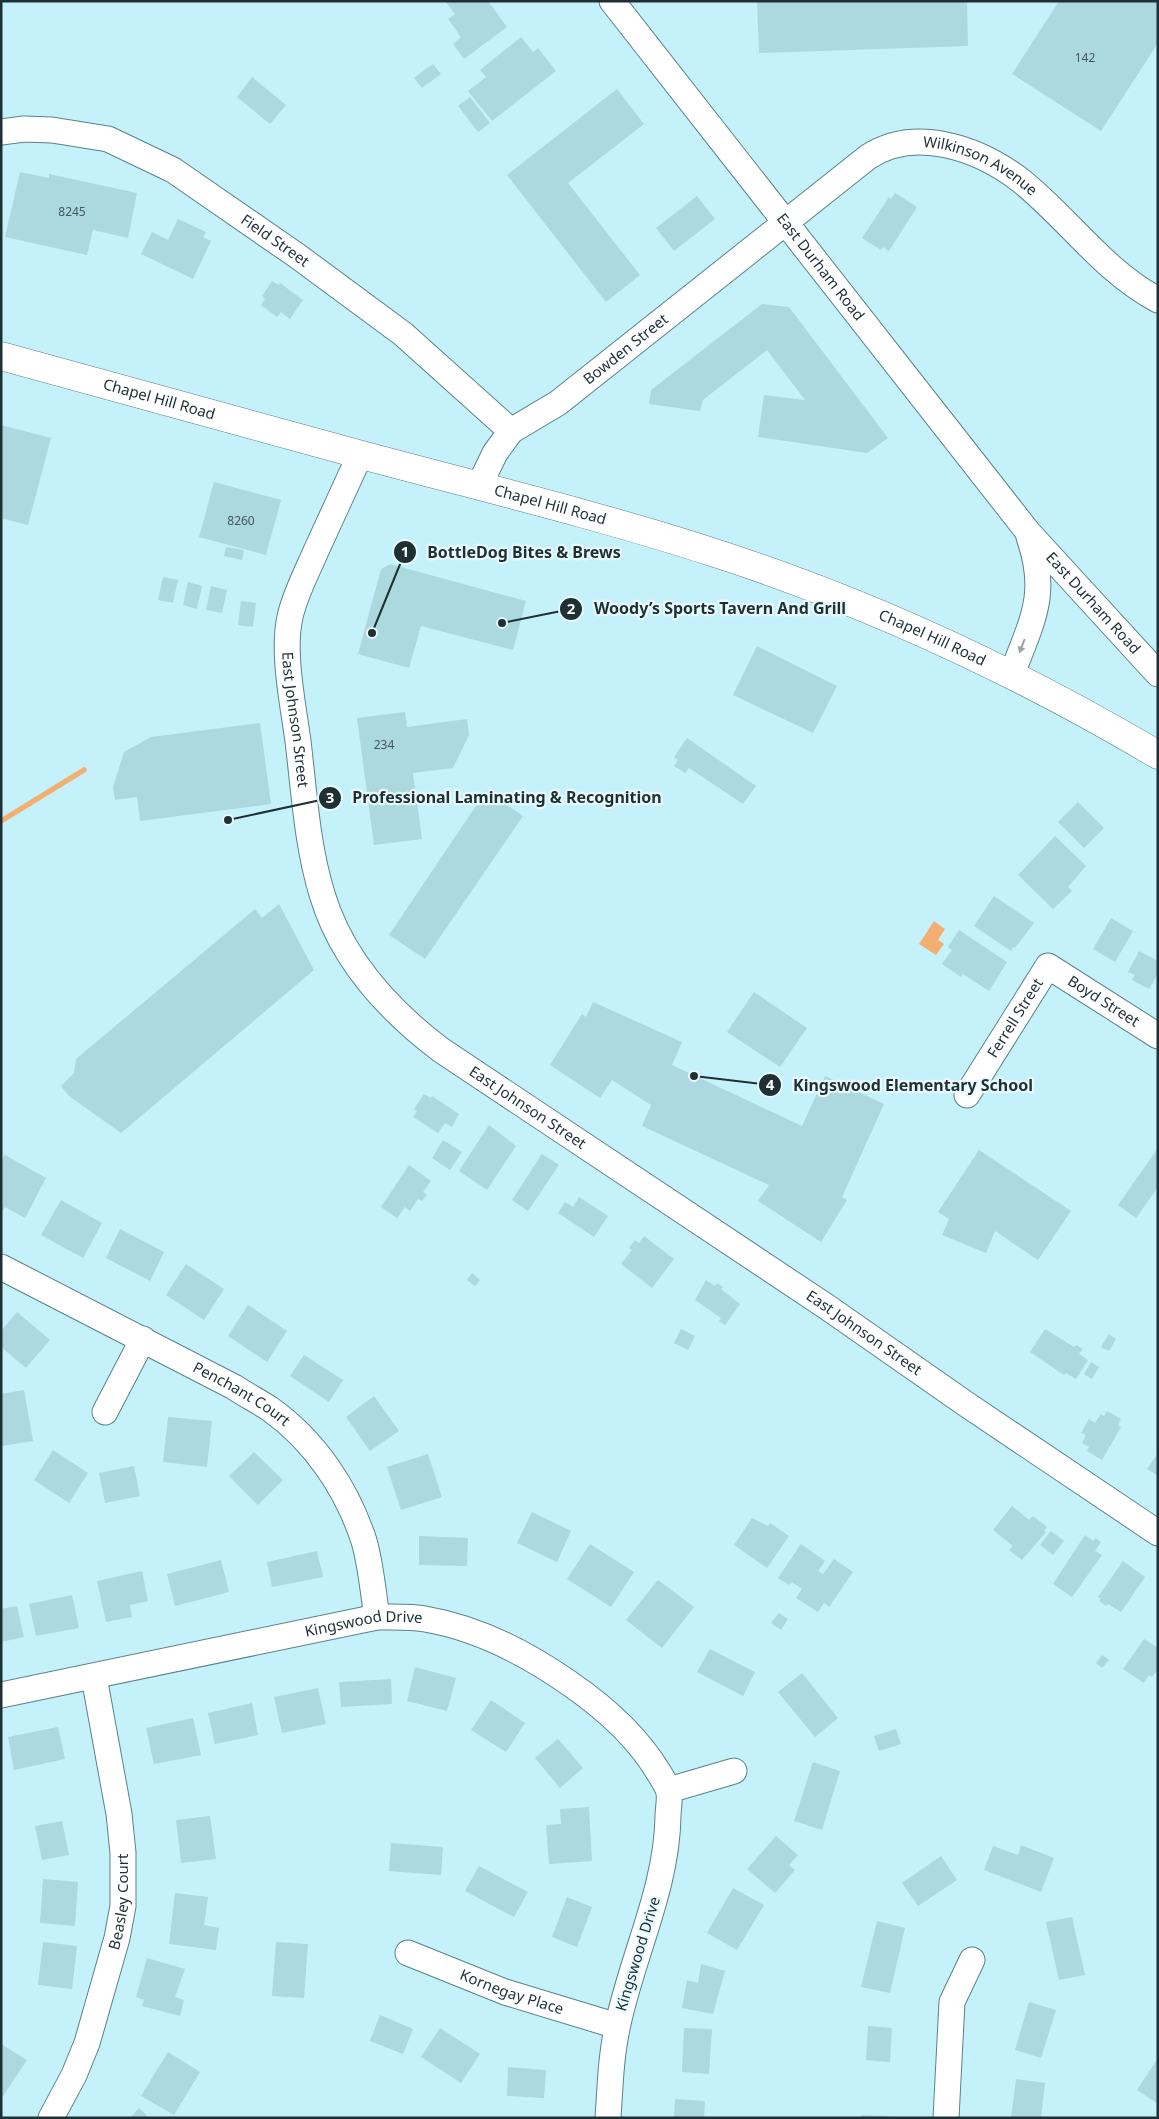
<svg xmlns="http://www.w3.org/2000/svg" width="1159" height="2119" font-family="'Noto Sans',sans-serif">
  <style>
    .water { fill: #f3af72 }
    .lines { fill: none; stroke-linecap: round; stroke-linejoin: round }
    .stream { stroke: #f3af72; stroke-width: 5.5 }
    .building { fill: #acd8df }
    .minor-casing { stroke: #59828a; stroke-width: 27 }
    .major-casing { stroke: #59828a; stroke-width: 29 }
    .minor { stroke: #fff; stroke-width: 25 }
    .major { stroke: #fff; stroke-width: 28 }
    .oneway { fill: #9aa2a3 }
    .labels { text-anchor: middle; stroke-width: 4.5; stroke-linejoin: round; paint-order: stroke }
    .number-label { font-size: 12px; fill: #425a5e }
    .street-label { font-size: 15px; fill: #1e3033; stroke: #e8fafd }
    .leader { fill: none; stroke: #1e3033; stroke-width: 2 }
    .callout-dot { fill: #1e3033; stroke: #e8fafd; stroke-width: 2 }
    .mark-label { font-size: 15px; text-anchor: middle; font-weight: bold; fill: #fff }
    .callout-label { font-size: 16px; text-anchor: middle; font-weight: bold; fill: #1e3033; stroke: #e8fafd; stroke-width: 4.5; stroke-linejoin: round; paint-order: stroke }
  </style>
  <rect width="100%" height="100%" fill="#c5f2fa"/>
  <path class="water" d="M934,921L945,929L938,940L944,944L936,955L919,944Z"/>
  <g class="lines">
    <path class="stream" d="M1,821L84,770"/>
  </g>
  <g class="building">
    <path d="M445,1H488L507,27L464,59L453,44L461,37L448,19L455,14Z"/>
    <path d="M757,1H967L968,46L759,53Z"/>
    <path d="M1059,1H1158V43L1101,131L1012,74Z"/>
    <path d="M521,37L533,52L538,48L556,71L492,121L468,91L486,77L480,70Z"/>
    <path d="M433,64L441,74L422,88L414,78Z"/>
    <path d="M252,77L286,105L270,124L237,97Z"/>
    <path d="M617,89L644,124L568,183L640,275L606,302L507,175Z"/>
    <path d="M470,97L490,123L478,132L458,106Z"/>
    <path d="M20,172L49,178V174L137,193L128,238L93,230L87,255L5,237Z"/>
    <path d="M895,193L917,207L889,251L883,247L881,250L862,238L889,197L891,199Z"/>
    <path d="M697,196L715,219L674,251L656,228Z"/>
    <path d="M178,219L206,232L203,237L211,241L193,279L141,254L152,232L168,240Z"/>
    <path d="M272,281L279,285L280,283L303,300L290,319L281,312L277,317L261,305L265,299L262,296Z"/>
    <path d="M762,304L789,307L888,438L867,453L758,437L764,395L805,400L767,350L703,400L700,411L649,404L651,390Z"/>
    <path d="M1,425L51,438L28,525L1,518Z"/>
    <path d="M214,482L281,500L266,555L199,537Z"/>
    <path d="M226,547L244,550L242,560L224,556Z"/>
    <path d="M390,564L526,601L513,650L421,626L409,668L358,654L381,569Z"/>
    <path d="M163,577L178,580L173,603L158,600Z"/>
    <path d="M188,582L202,586L197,609L183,605Z"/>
    <path d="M211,586L227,590L222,613L206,610Z"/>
    <path d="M241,601L256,603L253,627L238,625Z"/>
    <path d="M757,646L837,686L813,733L733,695Z"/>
    <path d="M405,712L407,727L467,719L469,735L453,768L413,773L422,839L374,845L357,718Z"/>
    <path d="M260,723L271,804L140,821L137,797L115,800L113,787L124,752L151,737Z"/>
    <path d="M687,738L756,786L743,804L689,768L685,773L674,766L678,760L674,757Z"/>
    <path d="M486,791L523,816L425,959L389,935Z"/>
    <path d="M1078,802L1104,828L1084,848L1058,822Z"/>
    <path d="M1055,836L1086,866L1068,887L1072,891L1053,909L1018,875Z"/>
    <path d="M994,896L1034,923L1015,948L1013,947L1011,951L974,926Z"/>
    <path d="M279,904L314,970L121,1133L69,1096L61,1086L74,1073L76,1059L255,909L262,918Z"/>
    <path d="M1111,918L1133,931L1115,962L1093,949Z"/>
    <path d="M959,930L1007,962L989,991L963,974L961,977L942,964L952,950L948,947Z"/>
    <path d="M1139,951L1158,961V974L1149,989L1132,980L1135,975L1128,972Z"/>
    <path d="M754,992L807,1028L780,1067L727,1032Z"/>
    <path d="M593,1002L682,1042L672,1065L802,1126L825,1076L884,1104L842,1197L847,1200L821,1242L758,1201L769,1185L642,1126L651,1105L612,1080L600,1098L550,1065L582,1014L586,1017Z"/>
    <path d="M424,1094L431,1098L432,1096L459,1114L452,1127L445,1123L438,1133L413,1117L417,1111L414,1109Z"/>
    <path d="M489,1125L516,1146L487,1190L459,1171Z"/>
    <path d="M443,1140L462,1152L450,1170L432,1158Z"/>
    <path d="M1158,1148V1187L1136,1218L1118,1205Z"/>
    <path d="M979,1150L1071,1211L1038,1260L995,1231L986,1253L942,1235L949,1219L938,1212Z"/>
    <path d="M542,1154L559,1165L528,1211L512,1200Z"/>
    <path d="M5,1155L46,1178L25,1218L5,1207L1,1213V1161Z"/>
    <path d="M409,1165L431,1181L423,1192L427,1195L422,1201L418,1199L410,1211L405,1207L397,1218L381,1207Z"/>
    <path d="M579,1197L608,1216L594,1237L558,1213L565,1202L573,1207Z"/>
    <path d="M61,1200L102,1223L83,1258L41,1235Z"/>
    <path d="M120,1229L164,1252L150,1281L106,1258Z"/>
    <path d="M644,1236L674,1259L652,1288L621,1264L632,1250L629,1248L635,1240L639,1243Z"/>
    <path d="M186,1264L224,1289L204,1320L166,1295Z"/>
    <path d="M472,1273L480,1280L475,1286L467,1280Z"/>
    <path d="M706,1280L715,1286L717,1283L723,1287L721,1289L740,1304L725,1325L719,1321L721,1318L695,1300Z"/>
    <path d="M248,1305L287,1331L267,1362L228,1336Z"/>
    <path d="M17,1312L50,1340L26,1368L1,1347V1331Z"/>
    <path d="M681,1329L695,1336L688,1350L674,1343Z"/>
    <path d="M1045,1329L1074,1347L1076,1345L1083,1349L1079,1354L1088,1360L1076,1379L1066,1373L1064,1375L1030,1352Z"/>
    <path d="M1109,1334L1116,1339L1109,1351L1101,1347Z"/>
    <path d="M304,1355L343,1380L329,1402L290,1376Z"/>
    <path d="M1091,1362L1099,1367L1092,1379L1084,1374Z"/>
    <path d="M24,1390L33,1441L2,1446L1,1394Z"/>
    <path d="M374,1396L399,1431L370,1451L346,1417Z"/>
    <path d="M1107,1411L1121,1419L1118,1425L1121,1427L1102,1460L1087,1451L1089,1447L1082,1443L1086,1435L1081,1433L1089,1419L1095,1423L1101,1414L1104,1416Z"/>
    <path d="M168,1417L212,1421L207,1467L163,1462Z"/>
    <path d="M53,1450L88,1473L69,1503L34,1480Z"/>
    <path d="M254,1452L283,1480L258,1505L229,1476Z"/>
    <path d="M1158,1453V1476L1147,1469Z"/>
    <path d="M428,1454L442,1497L401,1510L387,1467Z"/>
    <path d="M134,1466L140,1496L105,1503L99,1473Z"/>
    <path d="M1012,1506L1029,1520L1033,1516L1047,1527L1044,1531L1046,1532L1022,1560L1009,1550L1013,1546L993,1530Z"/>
    <path d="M532,1512L571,1531L557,1562L517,1543Z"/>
    <path d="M752,1518L768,1526L770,1523L789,1536L767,1568L734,1545Z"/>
    <path d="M1051,1531L1064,1541L1053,1555L1040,1545Z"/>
    <path d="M1085,1535L1093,1541L1095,1538L1101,1542L1095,1551L1102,1555L1072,1597L1053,1584Z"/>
    <path d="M419,1536L468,1538L467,1566L419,1565Z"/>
    <path d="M590,1544L634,1572L611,1607L567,1579Z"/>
    <path d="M801,1544L825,1561L818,1571L823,1574L834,1559L853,1572L829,1607L824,1603L818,1612L796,1598L802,1589L792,1582L789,1585L778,1578Z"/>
    <path d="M317,1551L323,1577L272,1587L267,1562Z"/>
    <path d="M221,1560L229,1592L175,1606L167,1574Z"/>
    <path d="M1123,1561L1145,1577L1121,1612L1108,1604L1106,1606L1099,1601L1101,1598L1098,1597Z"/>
    <path d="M142,1571L148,1601L130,1605L132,1617L106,1622L97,1581Z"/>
    <path d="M658,1580L694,1607L662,1648L626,1620Z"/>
    <path d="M72,1595L79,1628L36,1636L29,1604Z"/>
    <path d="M17,1606L24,1637L1,1642V1609Z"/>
    <path d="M779,1613L788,1619L781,1630L771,1623Z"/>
    <path d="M1144,1639L1158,1648V1669L1152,1677L1149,1675L1144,1683L1123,1669Z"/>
    <path d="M710,1649L755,1672L743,1696L697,1672Z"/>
    <path d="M1102,1655L1109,1660L1102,1668L1096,1663Z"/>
    <path d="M415,1667L456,1678L447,1711L407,1701Z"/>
    <path d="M802,1673L838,1718L815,1737L778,1692Z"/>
    <path d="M391,1679L392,1704L341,1707L339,1682Z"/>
    <path d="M318,1688L326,1724L282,1733L274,1697Z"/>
    <path d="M491,1700L525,1723L506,1752L471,1730Z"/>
    <path d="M252,1703L258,1735L215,1744L208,1713Z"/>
    <path d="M193,1718L201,1755L154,1764L146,1728Z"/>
    <path d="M58,1727L65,1759L14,1770L8,1737Z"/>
    <path d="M896,1729L901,1744L879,1751L874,1736Z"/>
    <path d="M558,1739L583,1768L560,1788L535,1758Z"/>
    <path d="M813,1762L840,1771L822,1830L794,1821Z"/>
    <path d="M589,1807L592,1861L549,1864L546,1825L561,1824L560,1809Z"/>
    <path d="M210,1816L216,1859L181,1863L176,1820Z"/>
    <path d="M62,1821L69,1855L42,1860L35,1826Z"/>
    <path d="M776,1836L798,1855L789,1865L795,1870L775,1893L747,1869Z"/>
    <path d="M391,1843L443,1847L441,1875L389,1871Z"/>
    <path d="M1021,1845L1054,1858L1041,1892L984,1870L993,1846L1018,1855Z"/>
    <path d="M941,1856L957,1880L918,1906L902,1883Z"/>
    <path d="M479,1866L528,1892L514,1917L465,1891Z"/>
    <path d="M43,1879L78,1882L75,1926L40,1923Z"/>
    <path d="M733,1888L764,1905L737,1950L707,1933Z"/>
    <path d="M175,1893L208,1897L204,1925L219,1928L216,1950L169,1944Z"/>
    <path d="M567,1897L592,1907L577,1947L552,1937Z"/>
    <path d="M1072,1917L1085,1975L1059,1980L1046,1922Z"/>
    <path d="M877,1921L905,1928L890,1993L861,1987Z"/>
    <path d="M43,1942L77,1946L72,1989L38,1985Z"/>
    <path d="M276,1942L308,1944L304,1998L272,1996Z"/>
    <path d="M147,1958L185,1969L175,1997L184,2000L180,2016L142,2006L144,2000L136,1997Z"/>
    <path d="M701,1964L725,1971L713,2014L682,2008L687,1980L698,1983Z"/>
    <path d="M1029,2002L1056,2010L1041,2058L1015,2050Z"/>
    <path d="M380,2015L413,2029L403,2054L370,2041Z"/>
    <path d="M868,2026L892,2028L890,2062L866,2060Z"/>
    <path d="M440,2028L480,2054L461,2083L421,2057Z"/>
    <path d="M684,2028L712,2029L709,2074L682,2072Z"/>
    <path d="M1,2044L27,2060L1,2099Z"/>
    <path d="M168,2052L200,2072L174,2115L141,2096Z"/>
    <path d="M1158,2058V2104L1137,2090Z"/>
    <path d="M508,2067L546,2070L544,2098L507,2096Z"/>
    <path d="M1016,2079L1045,2083L1041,2118H1011Z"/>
    <path d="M675,2099L705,2101L704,2118H674Z"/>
    <path d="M139,2108L149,2118H130Z"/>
    <path d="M861,2115L889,2116V2118H861Z"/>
  </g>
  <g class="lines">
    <g class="minor-casing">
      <g id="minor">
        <path id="s1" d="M612,1L1028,532L1158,674"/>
        <path id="s2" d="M1,132L24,129L52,130L108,139L173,170L296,255L403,334L511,431"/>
        <path id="s3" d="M360,455C345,487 331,519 316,551C307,572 295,594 290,617C282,651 293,705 298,741C304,791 307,845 322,894C341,958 388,1010 441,1050L827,1307L966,1404L1158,1533"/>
        <path id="s4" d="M479,486L495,453L511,431L558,403L868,157C915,126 978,148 1020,180C1068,218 1102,270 1158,300"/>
        <path d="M1012,674C1032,620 1049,595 1029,537"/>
        <path id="s5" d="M967,1095L1048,966L1158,1036"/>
        <path id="s6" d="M1,1267L234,1387C246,1395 258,1401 270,1409C315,1441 347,1489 364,1541C371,1565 373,1592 377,1617"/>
        <path d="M105,1412L143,1339"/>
        <path id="s7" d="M1,1695L377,1617C393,1617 410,1616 425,1619C478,1628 526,1653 569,1683C604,1707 637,1736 659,1773C662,1778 666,1784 668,1789C671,1797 668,1808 668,1816C667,1888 633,1954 618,2024C611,2054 610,2087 608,2118"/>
        <path d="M669,1790L734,1771"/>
        <path id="s8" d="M408,1953L505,1992L617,2026"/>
        <path id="s9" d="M51,2118L74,2075L87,2043L117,1938L123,1906V1853L119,1814L94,1677"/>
        <path d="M946,2118L952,2002L972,1960"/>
      </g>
    </g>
    <g class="major-casing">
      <g id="major">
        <path id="s10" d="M1,356C120,388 239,422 358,454C477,486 598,515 715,553C870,603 1018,672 1158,755"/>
      </g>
    </g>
    <use href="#minor" class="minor"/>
    <use href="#major" class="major"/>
  </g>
  <defs><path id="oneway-solid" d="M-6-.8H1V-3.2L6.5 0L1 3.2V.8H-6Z" transform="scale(1.25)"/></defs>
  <use class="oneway" href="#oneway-solid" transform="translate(1022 646) rotate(111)"/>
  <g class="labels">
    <g class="number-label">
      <text x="1085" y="62">142</text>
      <text x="72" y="216">8245</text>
      <text x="241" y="525">8260</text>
      <text x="384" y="749">234</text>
    </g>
    <g class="street-label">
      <text dy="5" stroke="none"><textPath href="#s4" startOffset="635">Wilkinson Avenue</textPath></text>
      <text dy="5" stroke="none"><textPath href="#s2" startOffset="304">Field Street</textPath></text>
      <text dy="5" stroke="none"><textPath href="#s1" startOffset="338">East Durham Road</textPath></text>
      <text dy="5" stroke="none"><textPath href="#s4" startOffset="205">Bowden Street</textPath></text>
      <text dy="5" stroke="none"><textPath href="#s10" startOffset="164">Chapel Hill Road</textPath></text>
      <text dy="5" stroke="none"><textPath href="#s10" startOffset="569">Chapel Hill Road</textPath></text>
      <text dy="5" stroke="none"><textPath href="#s1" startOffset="771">East Durham Road</textPath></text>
      <text dy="5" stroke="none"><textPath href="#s10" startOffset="974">Chapel Hill Road</textPath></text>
      <text dy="5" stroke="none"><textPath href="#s3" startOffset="280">East Johnson Street</textPath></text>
      <text dy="5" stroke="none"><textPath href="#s5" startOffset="218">Boyd Street</textPath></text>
      <text dy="5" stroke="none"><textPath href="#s5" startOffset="91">Ferrell Street</textPath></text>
      <text dy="5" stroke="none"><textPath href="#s3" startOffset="760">East Johnson Street</textPath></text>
      <text dy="5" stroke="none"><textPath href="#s3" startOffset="1165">East Johnson Street</textPath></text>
      <text dy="5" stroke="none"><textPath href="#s6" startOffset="272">Penchant Court</textPath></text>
      <text dy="5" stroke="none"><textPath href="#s7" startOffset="370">Kingswood Drive</textPath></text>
      <text dy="5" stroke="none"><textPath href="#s9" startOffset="229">Beasley Court</textPath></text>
      <text transform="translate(638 1954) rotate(-73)" y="5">Kingswood Drive</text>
      <text dy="5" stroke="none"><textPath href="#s8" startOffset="111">Kornegay Place</textPath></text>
    </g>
  </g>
  <path class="leader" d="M372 633L405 552M502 623L571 609M228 820L330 798M694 1076L770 1085"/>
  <g class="callout-dot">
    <circle cx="372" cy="633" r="5"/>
    <circle cx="502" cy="623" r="5"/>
    <circle cx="228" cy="820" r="5"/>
    <circle cx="694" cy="1076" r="5"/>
    <circle cx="405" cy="552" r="12"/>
    <circle cx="571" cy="609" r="12"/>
    <circle cx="330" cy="798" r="12"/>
    <circle cx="770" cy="1085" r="12"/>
  </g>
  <g class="mark-label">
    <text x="405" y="557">1</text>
    <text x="571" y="614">2</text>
    <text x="330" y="803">3</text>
    <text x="770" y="1090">4</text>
  </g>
  <g class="callout-label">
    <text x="524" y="558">BottleDog Bites &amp; Brews</text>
    <text x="720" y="614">Woody’s Sports Tavern And Grill</text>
    <text x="507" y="803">Professional Laminating &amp; Recognition</text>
    <text x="913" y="1091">Kingswood Elementary School</text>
  </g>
  <rect width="1159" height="2119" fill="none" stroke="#1e3033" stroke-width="5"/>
</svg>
